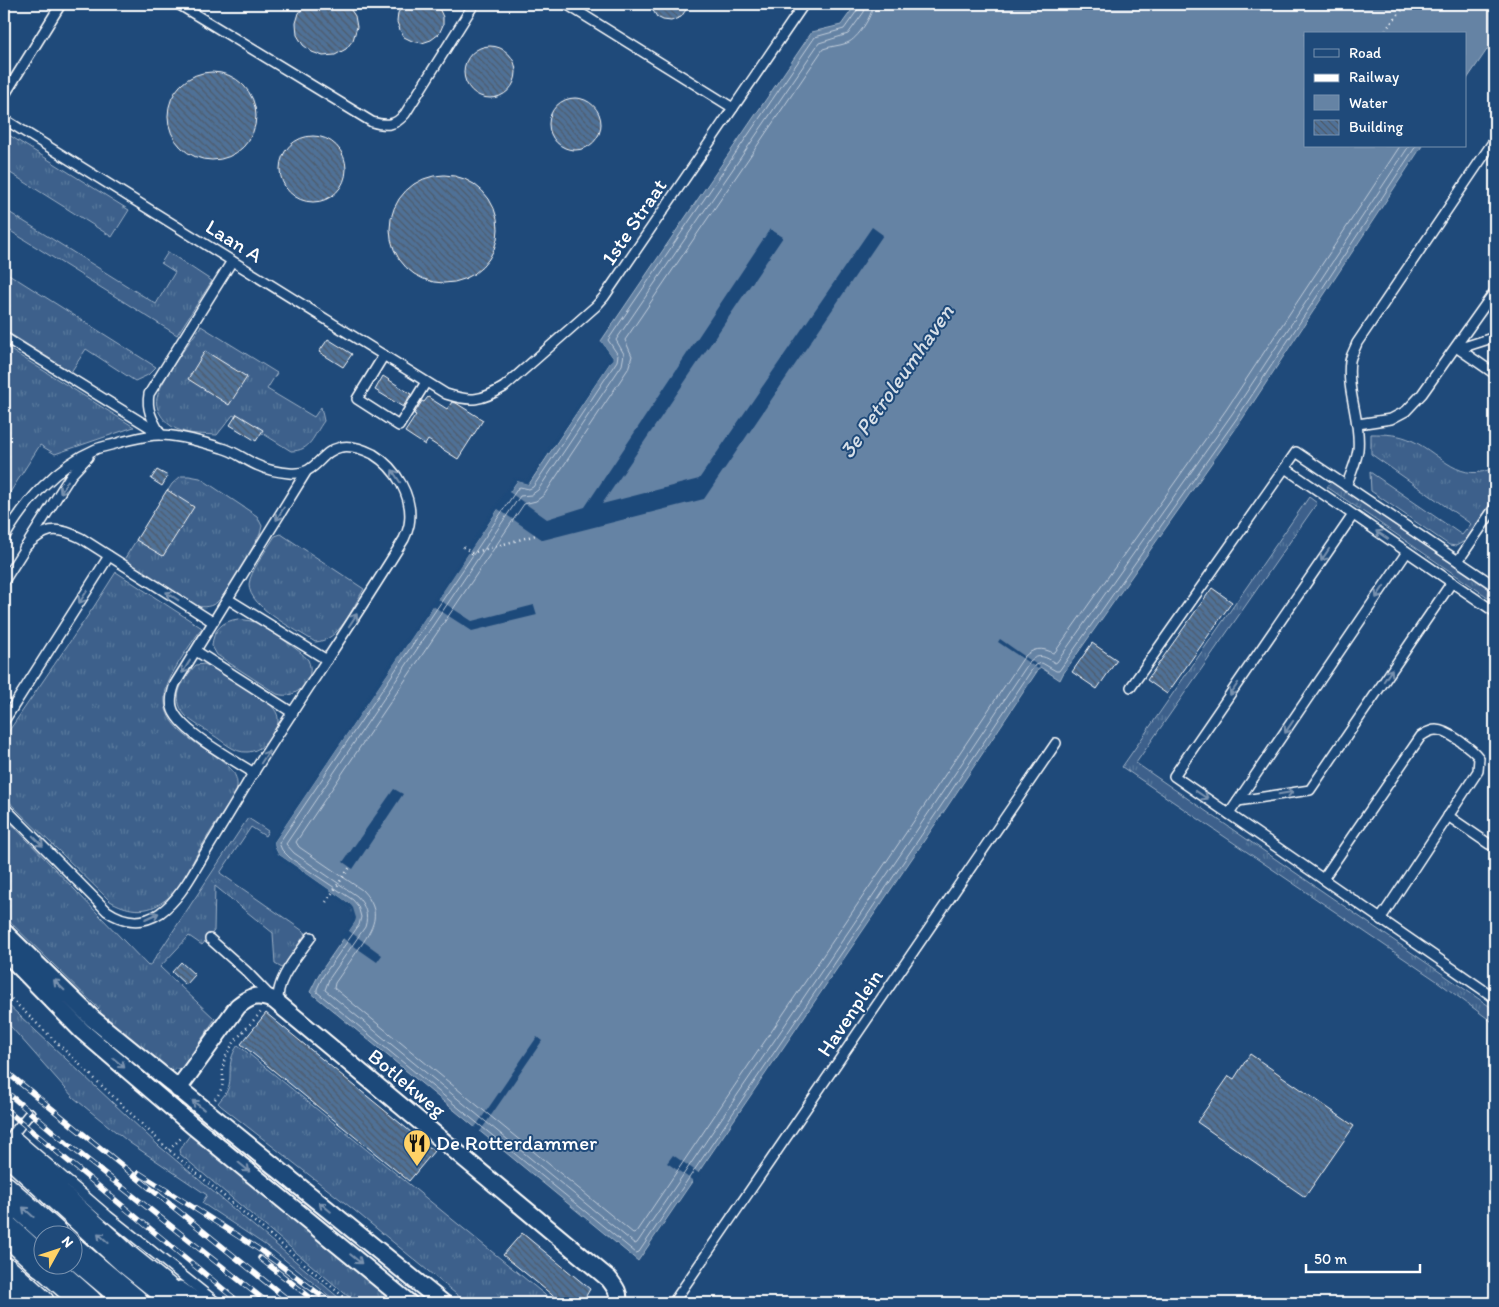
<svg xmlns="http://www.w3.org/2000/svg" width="1499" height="1307" font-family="Itim,sans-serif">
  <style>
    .grass { fill: url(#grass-tufts); stroke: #9eb0c5 }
    .water { fill: #6583a4; stroke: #a3b5c8 }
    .pier { fill: #1f4a7a }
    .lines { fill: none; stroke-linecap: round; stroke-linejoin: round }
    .shore { stroke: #c1cddb; stroke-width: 1 }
    .building { fill: url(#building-back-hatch); stroke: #fff }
    .service-casing { stroke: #fff; stroke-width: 12 }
    .minor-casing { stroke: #fff; stroke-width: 20 }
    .motorway-casing { stroke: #fff; stroke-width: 31 }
    .path { stroke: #fff; stroke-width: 2.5; stroke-dasharray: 1 4; stroke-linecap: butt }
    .service { stroke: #1f4a7a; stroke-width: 9 }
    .minor { stroke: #1f4a7a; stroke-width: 16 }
    .motorway { stroke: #1f4a7a; stroke-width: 28 }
    .rail-casing { stroke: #fff; stroke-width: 5.5 }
    .rail { stroke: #1f4a7a; stroke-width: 4; stroke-dasharray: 11; stroke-linecap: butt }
    .oneway { stroke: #7992af }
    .labels { text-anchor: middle; stroke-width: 4; stroke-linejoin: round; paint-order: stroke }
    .street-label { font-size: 21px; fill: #fff; stroke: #1f4a7a }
    .poi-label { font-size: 21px; fill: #fff; stroke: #1f4a7a; text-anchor: start }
    .water-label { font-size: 22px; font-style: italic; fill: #d8e0e8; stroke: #1f4a7a }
  </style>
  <defs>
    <pattern id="grass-tufts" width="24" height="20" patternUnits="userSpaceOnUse" patternTransform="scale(1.25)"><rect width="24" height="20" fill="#3c618b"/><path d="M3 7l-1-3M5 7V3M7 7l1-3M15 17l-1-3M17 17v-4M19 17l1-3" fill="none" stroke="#59799c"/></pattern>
    <pattern id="building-back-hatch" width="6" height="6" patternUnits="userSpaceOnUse" patternTransform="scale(1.25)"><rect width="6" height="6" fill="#507197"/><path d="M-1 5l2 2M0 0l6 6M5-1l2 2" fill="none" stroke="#4e5b6a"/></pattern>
  </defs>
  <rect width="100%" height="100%" fill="#1f4a7a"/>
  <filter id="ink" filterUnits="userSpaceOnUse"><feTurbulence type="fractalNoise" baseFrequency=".02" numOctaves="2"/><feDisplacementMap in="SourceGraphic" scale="10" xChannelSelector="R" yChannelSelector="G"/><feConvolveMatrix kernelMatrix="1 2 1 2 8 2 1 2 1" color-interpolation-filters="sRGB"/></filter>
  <g filter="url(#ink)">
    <g class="grass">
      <path d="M4,132L129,210L112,237L4,169Z"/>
      <path d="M4,209L156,304L175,272L161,263L168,252L212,281L177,335L4,227Z"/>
      <path d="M4,271L156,367L148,375L135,381L86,349L71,372L4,330Z"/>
      <path d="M201,326L277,373L267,389L314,417L321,407L324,421C313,436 311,451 291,451L233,415L217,435C204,434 190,435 179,430C167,426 154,411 157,398C161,379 189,343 201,326Z"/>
      <path d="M4,346L134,427L55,454L40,445L4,502Z"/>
      <path d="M1371,434C1386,434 1399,434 1413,441C1442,455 1460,485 1495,467V498L1465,541L1456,546L1449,545L1371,491L1370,472L1462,535L1471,524L1371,454Z"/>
      <path d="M181,476H189L200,478L257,516L262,526L260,534C252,548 228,594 216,603C208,608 202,607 193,606L123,561L172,484Z"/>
      <path d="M1331,482L1495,593V602L1327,487Z"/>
      <path d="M1309,497L1317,503L1136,763L1495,1010V1024L1437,981L1122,767Z"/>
      <path d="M281,534L364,589C352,608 340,641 315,642C298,630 241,605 250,579C255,565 267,549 275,536Z"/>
      <path d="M116,572L202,628C191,644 166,677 165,696C161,748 252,752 235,795C223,812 212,829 201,847C190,865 180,892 161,903C144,914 126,910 110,901L12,805L4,791V738L93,608Z"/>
      <path d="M238,619C243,620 249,620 254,622C265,627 302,651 308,660C317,678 297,701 277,694L217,655L212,646C213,630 222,621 238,619Z"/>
      <path d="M204,664L215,669L271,705C274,709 278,713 278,719C279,734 261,752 247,752C234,753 223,741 213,735C205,729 192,723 185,715C170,697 183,679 196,665Z"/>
      <path d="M4,816L148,966L152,963L248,818L268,831L265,836L251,827L220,873L306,933L282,968L275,964L273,933L215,886L214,931L202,945L189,936L160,967L215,1019L185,1064L181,1068L170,1071L99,1014L101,1011L4,916Z"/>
      <path d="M4,1001L159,1146L345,1303H338L274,1251L202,1203L207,1195L130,1143L96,1116L73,1097L4,1019Z"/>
      <path d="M238,1045L555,1303H467L354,1210L221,1106L218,1103C221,1099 224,1096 226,1093C235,1077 224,1065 238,1045Z"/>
      <path d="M193,1131L397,1303H356L180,1154L179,1150Z"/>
    </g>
    <path class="water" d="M856,4H1495V38L1465,82V34H1305V146H1422L1241,421L1063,674L1060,680L1040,667L947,807L638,1261L310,992L319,974L355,922L350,904L278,854L275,848L274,842L517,481L529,484L613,358L601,341L812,32L841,25Z"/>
    <g class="pier">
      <path d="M872,227L883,235L704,499L543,540L498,509L438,599L472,621L534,605L537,615L472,631L433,606L274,842L275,848L278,854L350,904L353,908L356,918L355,922L349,931L382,955L377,962L341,937L346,930L348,931L347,929L353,921L351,909L276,856L272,849V841L514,479L517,478L527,481L610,358L600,344L601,341L613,358L528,484L517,481L509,492L547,519L585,507L770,229L783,237L602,504L699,479Z"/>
      <path d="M1000,639L1040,667L1038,669L998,642Z"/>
      <path d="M394,789L403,794L353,869L343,862Z"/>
      <path d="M537,1037L542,1041L479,1133L474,1129Z"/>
      <path d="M673,1155L700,1174L695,1182L667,1163Z"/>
    </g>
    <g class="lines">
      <g class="shore">
        <path d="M860,4L859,8L844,29L815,37L608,340L618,355L617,361L533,487L529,489L520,487L518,488L279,843L282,850L290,858L353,900L358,906L361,917L359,925L323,976L317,989V992L636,1253L639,1252C771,1056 905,862 1035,665L1042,663L1056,671H1059L1237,418L1416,146"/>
        <path d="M866,4L864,12L848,34L819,43L616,340L624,354L622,365L538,490L531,495L520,496L286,844L294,853L357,896C365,905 369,915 365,927L329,979L325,990L635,1244L637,1243C768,1049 901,856 1030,661C1039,653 1046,657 1055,663L1057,662L1232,414L1409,146"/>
        <path d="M873,4C873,15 858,39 847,43C839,46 831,46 823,49L625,340L632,356L628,369L544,495L536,501L524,504L296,842L299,847L362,890C384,913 373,928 358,950C350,961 343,972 335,983L334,988L633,1233L636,1232C765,1040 896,849 1024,657C1033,648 1042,647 1053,653L1055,652L1226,410L1400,146"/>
      </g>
    </g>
    <g class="building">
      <path d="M306,4H347L355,16L357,27L353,40L346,49L335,55L323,56L312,52L303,45L297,35L296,23L299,13Z"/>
      <path d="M403,4H437L443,17V25L439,34L431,40L422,43L412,41L404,37L400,30L397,22L398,13Z"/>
      <path d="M649,4H690L681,17L671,21L663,20L657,17Z"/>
      <circle cx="490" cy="72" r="26"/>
      <circle cx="212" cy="116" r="44"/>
      <circle cx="575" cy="124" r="26"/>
      <circle cx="313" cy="169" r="33"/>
      <circle cx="444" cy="229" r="54"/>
      <path d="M328,339L352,354L343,367L319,352Z"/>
      <path d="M205,351L247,377L229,405L188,379Z"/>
      <path d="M383,376L411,394L403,407L375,390Z"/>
      <path d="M428,397L447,409L452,402L456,403L483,420L458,459L428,440L425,445L405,432L416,415L414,414L422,401L424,402Z"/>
      <path d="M237,414L263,430L256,441L230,425Z"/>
      <path d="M157,470L168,476L162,486L151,479Z"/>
      <path d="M167,490L194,507L163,556L136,540Z"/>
      <path d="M1212,588L1232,602L1167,694L1147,680Z"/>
      <path d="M1092,643L1117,660L1097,689L1072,672Z"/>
      <path d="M181,962L195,975L186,985L172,972Z"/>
      <path d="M266,1013L434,1151L409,1181L241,1044Z"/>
      <path d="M1250,1054L1354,1126L1305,1197L1197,1122L1229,1076L1234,1079Z"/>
      <path d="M522,1233L590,1289L582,1303H562L503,1255Z"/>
    </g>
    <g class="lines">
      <g class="service-casing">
        <g id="service">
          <path d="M178,4L372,122C386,126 395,126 405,114L474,4"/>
          <path d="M566,4L733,108"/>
          <path d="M4,96L61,4"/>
          <path d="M4,119L446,394C471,402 481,401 504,387L596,306L604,297L804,4"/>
          <path d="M4,337L159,433"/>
          <path d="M1495,337L1467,346L1456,347L1495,374"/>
          <path d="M384,355L357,399L399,426L426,382"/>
          <path d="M1358,424L1391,419L1406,411L1422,394L1495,291"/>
          <path d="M161,435C153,421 146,410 149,394L232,261"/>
          <path d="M1285,468L1495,612"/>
          <path d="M1346,486C1351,474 1356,463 1358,450C1361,420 1346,391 1350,361C1351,355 1355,349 1357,343L1495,139"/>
          <path d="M1353,515L1174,776L1495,998"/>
          <path d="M4,538C25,502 56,466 96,449C104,446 113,445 121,442C134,439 148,434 162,435C182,436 202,442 222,448C235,451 246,461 259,466C267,470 279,472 289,473C318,476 318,452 341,447C352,445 363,449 373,454C396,468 414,497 409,525C408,530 406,535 404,539C355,619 302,696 252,775C237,801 221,827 205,853C192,874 180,899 160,913C142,925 123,922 107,911L4,807"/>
          <path d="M24,548C45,528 55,525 81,538L213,622"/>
          <path d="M1458,561L1495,507"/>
          <path d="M4,581L71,475L88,457"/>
          <path d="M228,599L327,660"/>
          <path d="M196,651L293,713"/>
          <path d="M1131,687L1296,452L1495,586"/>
          <path d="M4,721L109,556"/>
          <path d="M254,773C234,760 177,730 172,707C170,699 172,692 175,684L306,472"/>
          <path d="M1238,801L1310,790L1452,582"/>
          <path d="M1229,814L1407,552"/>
          <path d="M1448,816L1489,844L1495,846"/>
          <path d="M1323,879L1421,736C1426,733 1430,730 1436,730C1447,730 1473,749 1479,758L1478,771L1381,918"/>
          <path d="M210,939L246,971L271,997"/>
          <path d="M279,1004C273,982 299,954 311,937"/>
          <path d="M30,1113L13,1134L108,1216L217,1303"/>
          <path d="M180,1286L205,1303"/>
          <path d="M673,1303L1056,743"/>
        </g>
      </g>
      <g class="minor-casing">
        <g id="minor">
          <path d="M4,932L93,1019L443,1303"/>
          <path d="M4,951L82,1031L193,1126L409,1303"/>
          <path d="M178,1089L238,1006C252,995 258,994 274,1000L609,1279C615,1287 620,1293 618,1303"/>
        </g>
      </g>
      <g class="motorway-casing">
        <g id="motorway">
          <path d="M4,1147L125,1258L181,1303"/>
          <path d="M4,1190L53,1234"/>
          <path d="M4,1228L42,1263"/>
          <path d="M72,1251L134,1303"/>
          <path d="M44,1264L88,1303"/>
          <path d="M4,1271L40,1303"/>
        </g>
      </g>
      <g class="path">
        <path d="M1382,34L1407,4"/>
        <path d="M463,547L472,553L536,535"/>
        <path d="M326,902L350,867"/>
        <path d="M4,992L169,1150L351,1303"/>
        <path d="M215,1099C229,1082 219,1075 225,1059C230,1043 250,1025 261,1012"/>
        <path d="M169,1150L182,1137"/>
      </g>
      <use href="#service" class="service"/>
      <use href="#minor" class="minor"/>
      <use href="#motorway" class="motorway"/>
      <g class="rail-casing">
        <g id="rail">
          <path d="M4,1070L292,1303"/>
          <path d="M4,1090L70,1146L268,1303"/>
          <path d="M4,1108L240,1303"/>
          <path d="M139,1173L260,1250L331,1303"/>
          <path d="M260,1258L317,1303"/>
        </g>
      </g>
      <use href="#rail" class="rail"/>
    </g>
    <defs><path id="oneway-shaft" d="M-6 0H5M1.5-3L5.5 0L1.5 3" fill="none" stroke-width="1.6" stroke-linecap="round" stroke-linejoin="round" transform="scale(1.25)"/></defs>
    <g class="oneway">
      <use href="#oneway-shaft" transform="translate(396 476) rotate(-123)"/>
      <use href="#oneway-shaft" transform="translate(64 487) rotate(122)"/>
      <use href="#oneway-shaft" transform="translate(280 514) rotate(121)"/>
      <use href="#oneway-shaft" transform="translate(1382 535) rotate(-146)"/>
      <use href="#oneway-shaft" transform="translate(1325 555) rotate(124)"/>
      <use href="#oneway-shaft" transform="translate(1380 592) rotate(124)"/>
      <use href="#oneway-shaft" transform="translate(172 596) rotate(-147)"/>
      <use href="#oneway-shaft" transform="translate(83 597) rotate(123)"/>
      <use href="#oneway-shaft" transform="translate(353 620) rotate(-57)"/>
      <use href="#oneway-shaft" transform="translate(186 667) rotate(122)"/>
      <use href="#oneway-shaft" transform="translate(1388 675) rotate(-56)"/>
      <use href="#oneway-shaft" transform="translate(1234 689) rotate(124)"/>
      <use href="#oneway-shaft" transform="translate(1289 727) rotate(124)"/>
      <use href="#oneway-shaft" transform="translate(265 757) rotate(-57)"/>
      <use href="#oneway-shaft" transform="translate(1286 793) rotate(-9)"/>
      <use href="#oneway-shaft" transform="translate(1202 795) rotate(34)"/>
      <use href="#oneway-shaft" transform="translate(38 841) rotate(45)"/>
      <use href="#oneway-shaft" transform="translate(152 916) rotate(-24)"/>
      <use href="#oneway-shaft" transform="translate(59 985) rotate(-136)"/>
      <use href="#oneway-shaft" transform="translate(119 1063) rotate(40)"/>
      <use href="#oneway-shaft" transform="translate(198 1105) rotate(-142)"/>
      <use href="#oneway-shaft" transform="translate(244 1167) rotate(40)"/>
      <use href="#oneway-shaft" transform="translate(325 1207) rotate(-141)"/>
      <use href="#oneway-shaft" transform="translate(28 1212) rotate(-138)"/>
      <use href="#oneway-shaft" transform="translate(103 1238) rotate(-138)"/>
      <use href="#oneway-shaft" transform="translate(356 1259) rotate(39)"/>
    </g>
  </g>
  <defs>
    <g id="restaurant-pin" transform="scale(1.4375)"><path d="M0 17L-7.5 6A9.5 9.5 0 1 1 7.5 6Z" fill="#ffd166" stroke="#1f4a7a"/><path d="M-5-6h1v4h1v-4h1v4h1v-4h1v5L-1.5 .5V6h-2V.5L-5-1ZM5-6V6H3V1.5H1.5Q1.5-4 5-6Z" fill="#111"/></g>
  </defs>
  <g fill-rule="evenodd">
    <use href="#restaurant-pin" x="417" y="1143"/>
  </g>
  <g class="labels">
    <g class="street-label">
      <text transform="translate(634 222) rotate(-56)" y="7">1ste Straat</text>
      <text transform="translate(234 241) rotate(32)" y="7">Laan A</text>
      <text transform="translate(850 1013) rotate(-56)" y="7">Havenplein</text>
      <text transform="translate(407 1083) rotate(40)" y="7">Botlekweg</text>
    </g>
    <g class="poi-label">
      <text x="436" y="1150">De Rotterdammer</text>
    </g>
    <g class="water-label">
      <text transform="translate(896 381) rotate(-55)" y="8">3e Petroleumhaven</text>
    </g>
  </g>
  <rect width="1499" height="1307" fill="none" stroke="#1f4a7a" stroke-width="20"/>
  <rect x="10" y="10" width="1479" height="1287" fill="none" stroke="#fff" stroke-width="2" filter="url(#ink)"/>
  <rect x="1304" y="32" width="162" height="115" fill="#1f4a7a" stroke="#7992af"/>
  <rect x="1314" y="49" width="25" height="8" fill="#1f4a7a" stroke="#7992af"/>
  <text x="1349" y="58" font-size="15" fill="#ffffff">Road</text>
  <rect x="1314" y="74" width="25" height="8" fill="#ffffff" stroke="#7992af"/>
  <text x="1349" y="82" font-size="15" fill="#ffffff">Railway</text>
  <rect x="1314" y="95" width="25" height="15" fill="#6583a4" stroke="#7992af"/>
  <text x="1349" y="108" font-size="15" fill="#ffffff">Water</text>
  <rect x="1314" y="120" width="25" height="15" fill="url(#building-back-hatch)" stroke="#7992af"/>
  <text x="1349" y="132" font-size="15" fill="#ffffff">Building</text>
  <g transform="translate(58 1250) rotate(50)"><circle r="24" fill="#1f4a7a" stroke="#7992af"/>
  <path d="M0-4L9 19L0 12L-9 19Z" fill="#ffd166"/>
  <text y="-8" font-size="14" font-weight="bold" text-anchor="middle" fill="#ffffff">N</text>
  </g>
  <path d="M1306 1264v8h114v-8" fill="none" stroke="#ffffff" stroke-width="2.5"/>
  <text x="1314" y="1264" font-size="15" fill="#ffffff" stroke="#1f4a7a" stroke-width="4" paint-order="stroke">50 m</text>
</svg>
